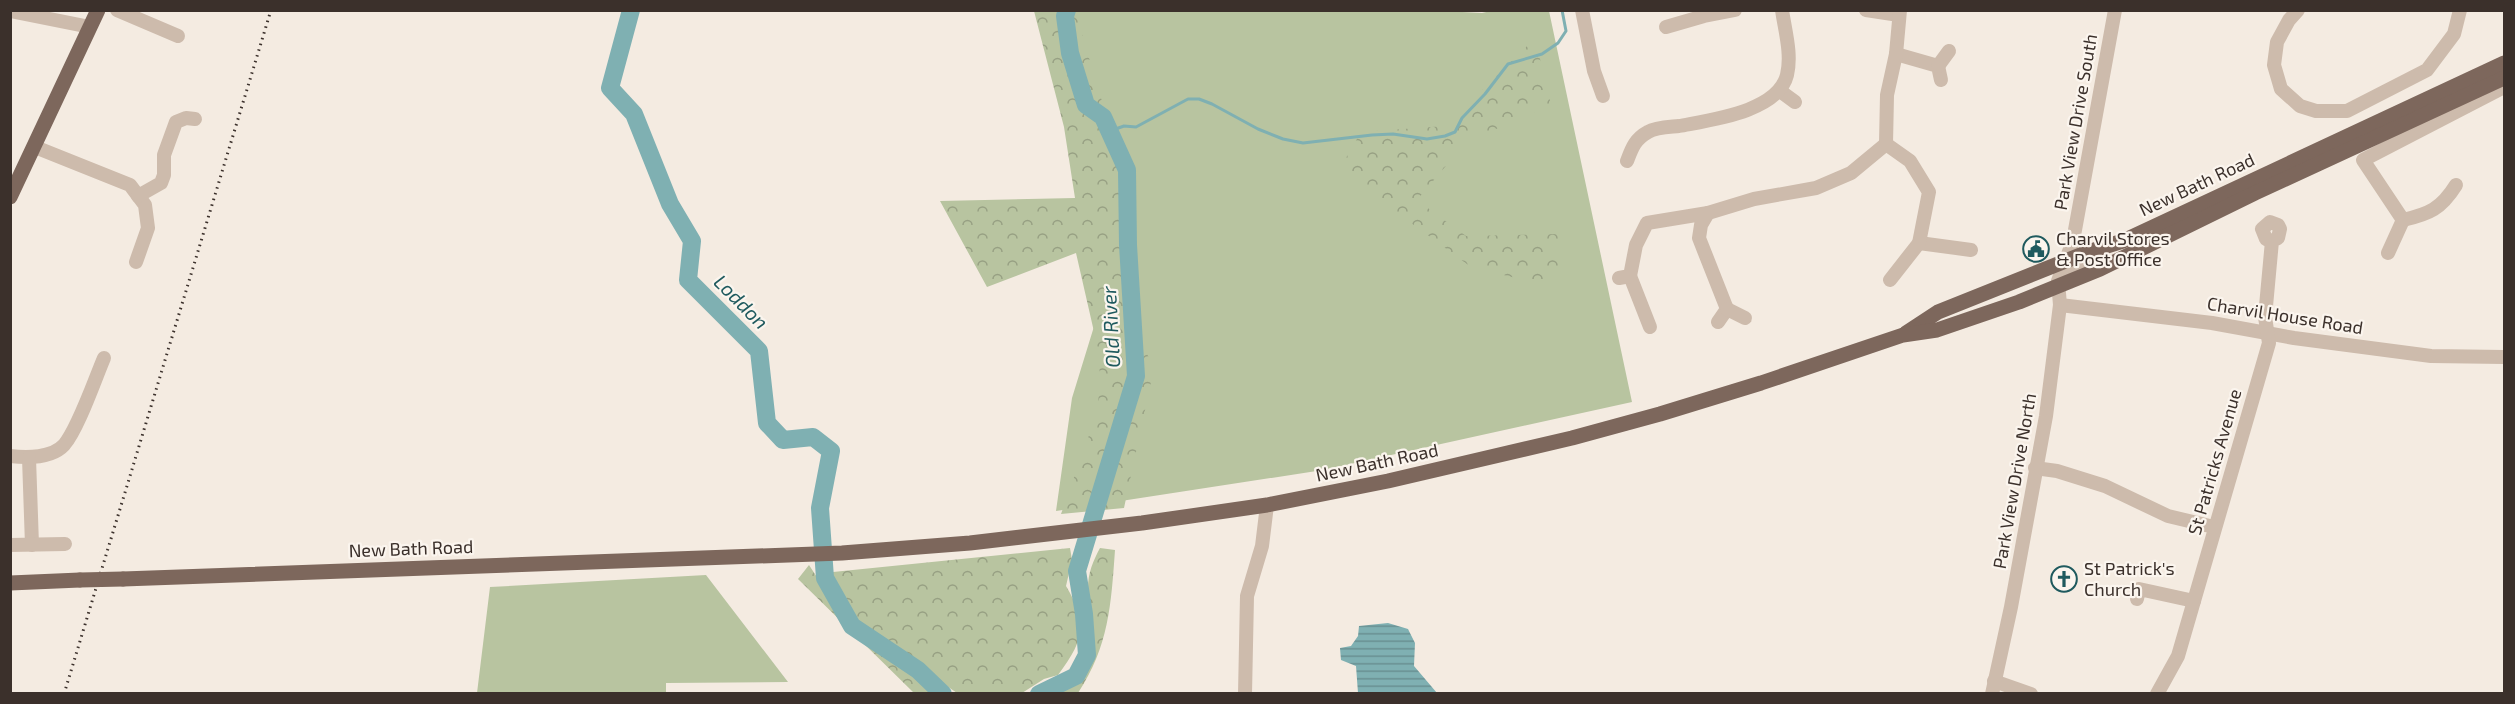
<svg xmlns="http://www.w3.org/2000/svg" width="2515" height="704" font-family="'Exo 2',sans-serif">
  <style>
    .grass { fill: #b8c4a0 }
    .forest { fill: url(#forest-crowns) }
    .water { fill: url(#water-rules) }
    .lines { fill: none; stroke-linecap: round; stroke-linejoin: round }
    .stream { stroke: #7fb0b2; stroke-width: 3 }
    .river { stroke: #7fb0b2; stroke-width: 18 }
    .minor { stroke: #cdbbac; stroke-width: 14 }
    .major { stroke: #7d675c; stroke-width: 15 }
    .rail { stroke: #3b302b; stroke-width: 3; stroke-dasharray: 1.5 4.5; stroke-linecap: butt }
    .major-bridge { stroke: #7d675c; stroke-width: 15 }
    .labels { text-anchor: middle; stroke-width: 4.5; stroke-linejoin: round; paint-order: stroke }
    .street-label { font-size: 18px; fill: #3b302b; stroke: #fbf5ee }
    .poi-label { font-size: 18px; fill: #3b302b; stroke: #fbf5ee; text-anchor: start }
    .water-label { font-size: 20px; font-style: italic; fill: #1f5a5e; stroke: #fbf5ee }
  </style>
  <defs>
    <pattern id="forest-crowns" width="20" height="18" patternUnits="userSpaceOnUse" patternTransform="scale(1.5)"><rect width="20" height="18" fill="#b8c4a0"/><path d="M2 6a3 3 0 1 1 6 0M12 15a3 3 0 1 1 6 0" fill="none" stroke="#97a083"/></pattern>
    <pattern id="water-rules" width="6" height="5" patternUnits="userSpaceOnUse" patternTransform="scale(1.5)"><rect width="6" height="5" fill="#7fb0b2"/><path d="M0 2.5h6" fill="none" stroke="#699091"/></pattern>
  </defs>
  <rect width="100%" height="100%" fill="#f4ebe1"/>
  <g class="grass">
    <path d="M1424,10L1482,13L1495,10L1549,11L1632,402L1323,470L1056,511L1072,398L1100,307L1043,11Z"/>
    <path d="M706,575L788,682L666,683V694L477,693L490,587Z"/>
  </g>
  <g class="forest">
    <path d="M1034,11H1078V21L1104,108L1136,183L1130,320L1154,368L1124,508L1061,514L1098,410L1100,358L1076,253L987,287L940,201L1075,198L1064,127Z"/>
    <path d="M1535,38L1551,105L1466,142L1417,200L1466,236L1565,234L1553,287L1471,267L1339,170L1361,132L1446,126Z"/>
    <path d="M1070,548L1072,560L1066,586C1089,625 1083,641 1058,675L1044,679L1022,693H957L856,624L830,577L833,572Z"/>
    <path d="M1100,548L1115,550C1111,605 1109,646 1078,693H1054C1061,688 1071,684 1077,678C1104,652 1088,619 1088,588C1088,573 1093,561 1100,548Z"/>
    <path d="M809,565L854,634L908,668L932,693H914L798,579Z"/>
  </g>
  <path class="water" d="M1388,623L1408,629L1415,643L1414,666L1437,693H1358L1356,666L1341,660L1340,648L1351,646L1358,636L1359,626Z"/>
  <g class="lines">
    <path class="stream" d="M1110,131L1124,126L1136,127L1188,99H1199L1212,104L1258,129L1283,139L1303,143L1372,135L1393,134L1427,139L1445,136L1455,132L1462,118L1485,94L1508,64L1542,54L1558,43L1566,31L1562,10"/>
    <g class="river">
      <path d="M631,10L610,88L634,114L670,204L692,241L688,280L759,351L767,423L783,440L813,437L831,451L820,508L825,578L852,626L918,670L943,694"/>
      <path d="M1039,694L1076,676L1087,655L1084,614L1077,571L1136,376L1128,245L1127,170L1103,117L1086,105L1070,53L1065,16L1067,10"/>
    </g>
    <g class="minor">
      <path d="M117,10L178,36"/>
      <path d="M1582,10L1594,71L1603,96"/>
      <path d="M1866,10L1899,15"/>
      <path d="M2298,10L2289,20L2277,42L2274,65L2281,89L2300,106L2316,111H2347L2427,70L2454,34L2460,10"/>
      <path d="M10,11L90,27"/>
      <path d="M1666,27L1704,16L1735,10"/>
      <path d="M1896,54L1938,66L1941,80"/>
      <path d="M1938,66L1949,51"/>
      <path d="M1780,91L1795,102"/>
      <path d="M35,147L130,185L145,205L148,228L136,262"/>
      <path d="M1627,161C1632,148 1635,139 1648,132C1656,127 1670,127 1679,126C1710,120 1778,112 1787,75C1792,54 1785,31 1782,10"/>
      <path d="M138,196L161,183L164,175V155L176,122L186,118L195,119"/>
      <path d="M1708,213L1754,199L1816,188L1851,173L1886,144"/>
      <path d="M2403,220C2429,214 2441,209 2456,185"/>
      <path d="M1919,243L1971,250"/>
      <path d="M2388,253L2403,220L2363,160L2504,87"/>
      <path d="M1630,276L1650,327"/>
      <path d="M1619,278L1630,276L1636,245L1647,223L1708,213L1701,225L1699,238L1727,309L1718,322"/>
      <path d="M1890,280L1919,243L1929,192L1910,161L1886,144L1887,95L1896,54L1900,10"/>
      <path d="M2061,284L2078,264L2096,255"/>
      <path d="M2060,305L2212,323L2294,338L2431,356L2504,357"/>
      <path d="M1727,309L1745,318"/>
      <path d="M10,456C27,458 52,458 64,445C78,429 95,379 104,358"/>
      <path d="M29,458L32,545"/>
      <path d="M2035,468L2057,471L2105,486L2168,516L2214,527"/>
      <path d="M10,545L65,544"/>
      <path d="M2137,599L2139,589L2194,601"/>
      <path d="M1994,681L2031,694"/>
      <path d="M1245,694L1247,596L1262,546L1267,505"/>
      <path d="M1992,694L2011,607L2046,416L2060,305L2058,281L2073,241L2115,10"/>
      <path d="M2157,694L2178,656L2269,343L2265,317L2272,241L2266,239L2262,229L2270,222L2278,225L2280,229L2278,238L2272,241"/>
    </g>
    <g class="major">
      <path d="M10,197L98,10"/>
      <path d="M1906,333L1938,312L2088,252L2123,241L2504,63"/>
      <path d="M123,579L842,553L970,543L1142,523L1267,505L1388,481L1572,438L1660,414L1761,383L1903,335L1937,330L2019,302L2100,269L2255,193L2504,78"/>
      <path d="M10,583L80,580"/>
    </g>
    <path class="rail" d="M64,694L271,10"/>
    <path class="major-bridge" d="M80,580L123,579"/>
  </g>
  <defs>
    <g id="civic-ring" transform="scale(1.35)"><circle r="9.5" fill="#fbf5ee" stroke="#1f5a5e" stroke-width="1.5"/><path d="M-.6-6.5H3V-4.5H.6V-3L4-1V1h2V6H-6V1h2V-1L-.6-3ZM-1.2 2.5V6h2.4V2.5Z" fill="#1f5a5e"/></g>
    <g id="church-ring" transform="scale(1.35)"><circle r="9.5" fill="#fbf5ee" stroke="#1f5a5e" stroke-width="1.5"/><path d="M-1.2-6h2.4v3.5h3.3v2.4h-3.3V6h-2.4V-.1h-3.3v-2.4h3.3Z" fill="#1f5a5e"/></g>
  </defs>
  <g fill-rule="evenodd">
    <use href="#civic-ring" x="2036" y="249"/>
    <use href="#church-ring" x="2064" y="579"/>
  </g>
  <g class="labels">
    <g class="street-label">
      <text transform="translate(2076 122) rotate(-80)" y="6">Park View Drive South</text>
      <text transform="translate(2197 185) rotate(-25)" y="6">New Bath Road</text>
      <text transform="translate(2285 316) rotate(9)" y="6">Charvil House Road</text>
      <text transform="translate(2215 462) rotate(-74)" y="6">St Patricks Avenue</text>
      <text transform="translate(1377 463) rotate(-12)" y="6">New Bath Road</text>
      <text transform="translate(2015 481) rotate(-80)" y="6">Park View Drive North</text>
      <text transform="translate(411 549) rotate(-2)" y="6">New Bath Road</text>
    </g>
    <g class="poi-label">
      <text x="2056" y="245">Charvil Stores<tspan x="2056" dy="21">&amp; Post Office</tspan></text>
      <text x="2084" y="575">St Patrick's<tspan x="2084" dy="21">Church</tspan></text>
    </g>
    <g class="water-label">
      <text transform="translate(741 302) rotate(45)" y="7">Loddon</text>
      <text transform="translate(1111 327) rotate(-93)" y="7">Old River</text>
    </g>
  </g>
  <rect width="2515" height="704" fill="none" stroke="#3b302b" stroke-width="24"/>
</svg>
